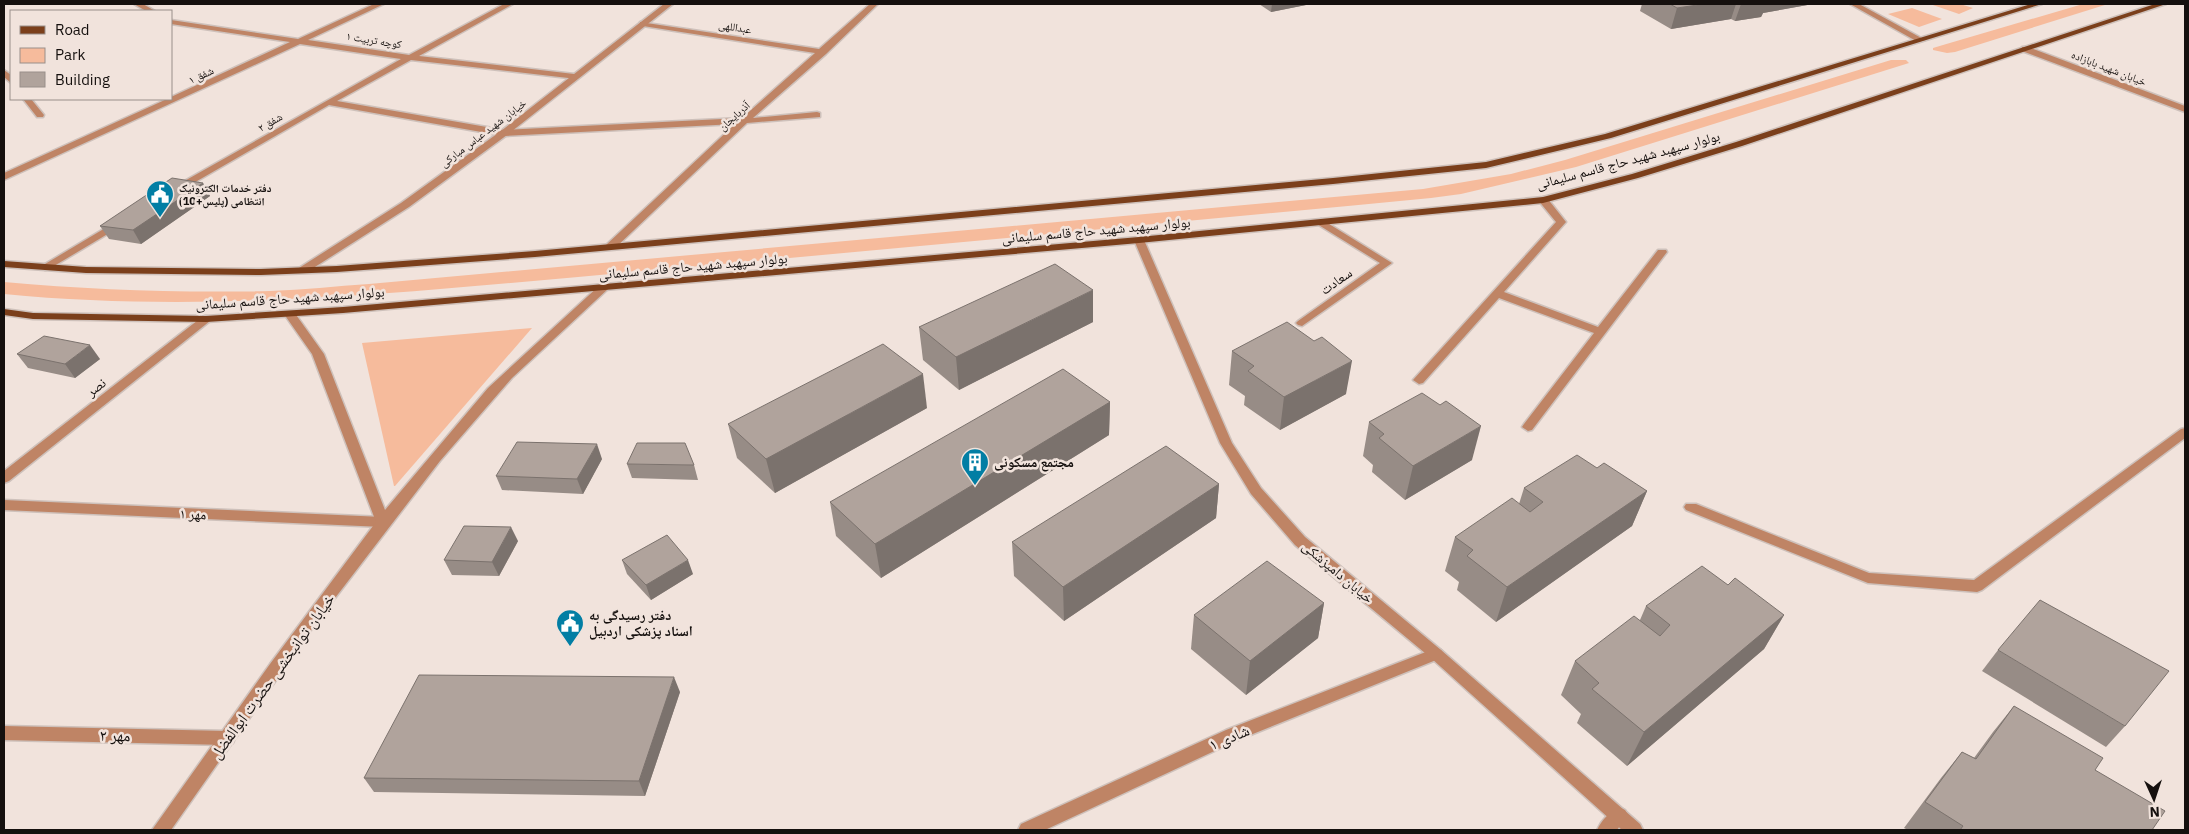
<svg xmlns="http://www.w3.org/2000/svg" width="2189" height="834" font-family="'IBM Plex Sans','Noto Naskh Arabic',sans-serif">
  <style>
    .green { fill: #f6bb9c }
    .lines { fill: none; stroke-linecap: round; stroke-linejoin: round }
    .minor-casing { stroke: #cec1bb; stroke-width: 3 }
    .tertiary-casing { stroke: #cec1bb; stroke-width: 3 }
    .primary-casing { stroke: #cec1bb; stroke-width: 3 }
    .minor { fill: #bf8465; fill-rule: evenodd }
    .tertiary { fill: #bf8465; fill-rule: evenodd }
    .primary { fill: #7b3f1b; fill-rule: evenodd }
    .wall { fill: #978c86 }
    .shaded-wall { fill: #7b726d }
    .building { fill: #b0a39c; stroke: #7b726d }
    .labels { text-anchor: middle; stroke-width: 5; stroke-linejoin: round; paint-order: stroke }
    .far-street-label { font-size: 11px; fill: #15100e; stroke: #f1e3dc }
    .far-poi-label { font-size: 11px; font-weight: bold; fill: #15100e; stroke: #f1e3dc; text-anchor: start }
    .street-label { font-size: 14px; fill: #15100e; stroke: #f1e3dc }
    .poi-label { font-size: 14px; font-weight: bold; fill: #15100e; stroke: #f1e3dc; text-anchor: start }
    .near-street-label { font-size: 16px; fill: #15100e; stroke: #f1e3dc }
  </style>
  <rect width="100%" height="100%" fill="#f1e3dc"/>
  <g class="green">
    <path d="M1930,4H1960L1973,8L1959,14Z"/>
    <path d="M2083,4H2108L1955,52L1947,53L1933,50V48L1943,45Z"/>
    <path d="M1912,8L1942,19L1919,27L1888,14Z"/>
    <path d="M1891,60H1906L1909,63L1576,167L1461,194L1431,198C1168,223 905,248 643,271C428,290 219,315 4,294V282C92,290 181,293 270,291C303,290 336,286 369,284L1423,189L1511,174L1565,160Z"/>
    <path d="M532,328L395,486H394L362,343Z"/>
  </g>
  <g class="lines">
    <g class="minor-casing">
      <g id="minor">
        <path d="M134,4H143L155,11H146Z"/>
        <path d="M374,4H384L308,40L409,55L504,4H513L419,56L574,74L577,75V79L411,60L337,101L504,130L742,118L815,53L643,26H640V22L819,49L870,4H878L826,54L753,118L817,112L820,113V117L747,123L614,249H606L605,247L606,245L735,124L504,136L329,105L178,192H172V188L401,59L300,44L4,180V173L167,99H171V97L290,42L171,24V20L298,39Z"/>
        <path d="M1850,4H1859L1925,40L1918,42Z"/>
        <path d="M4,70L11,75V83L4,77Z"/>
        <path d="M23,99H31L44,115L43,117H37Z"/>
        <path d="M1543,197L1547,198L1566,222L1504,292L1598,327L1658,250H1666L1667,252L1532,430L1528,431L1522,427L1524,424L1594,333L1499,298L1423,383L1419,384L1413,380L1556,222L1538,200Z"/>
        <path d="M1321,219L1392,263L1302,326L1298,325L1296,323L1298,321L1380,263L1317,224L1316,222Z"/>
        <path d="M117,221L121,222V226L49,269L45,270L40,267Z"/>
        <path d="M2185,428V438L1982,590L1977,592L1868,583L1686,510L1684,507L1686,504H1696L1869,573L1974,580L2181,429Z"/>
        <path d="M4,500L383,517L388,519L390,522L388,525L383,527L4,510Z"/>
        <path d="M1436,648L1441,650L1444,654L1441,658L1238,740L1045,830H1018L1021,824L1226,730Z"/>
        <path d="M4,726L227,731L233,733L235,738L233,743L227,745L4,740Z"/>
        <path d="M1619,807L1625,810L1628,815L1617,830H1597C1601,821 1610,811 1619,807Z"/>
      </g>
    </g>
    <g class="tertiary-casing">
      <g id="tertiary">
        <path d="M664,4H673L507,135L409,207L307,272H299L298,270L299,268L401,203L501,131Z"/>
        <path d="M2022,47H2028L2185,106V112L2022,51Z"/>
        <path d="M1139,237L1144,240L1232,443L1261,488L1305,537L1441,650L1640,824L1643,830H1622L1431,658L1295,545L1251,494L1220,443L1134,240Z"/>
        <path d="M604,284L608,285L609,287L608,289L512,378L440,461L319,619L171,830H152L270,664L376,522L312,354L284,314L286,312H294L324,354L385,510L488,388L600,285Z"/>
        <path d="M206,316L210,317L212,319L210,321L9,481L4,483V471L202,317Z"/>
      </g>
    </g>
    <g class="primary-casing">
      <g id="primary">
        <path d="M2031,4H2042L1611,138L1486,168L1333,184L535,257L337,272L261,275L86,273L4,267V261L86,267L261,269L337,266L535,251L1333,178L1486,162L1605,134Z"/>
        <path d="M2155,4H2166L1742,146L1638,178L1543,203L1139,243L343,313L206,322L33,319L4,315V309L33,313L206,316L343,307L1139,237L1543,197L1632,174L1736,142Z"/>
      </g>
    </g>
    <use href="#minor" class="minor"/>
    <use href="#tertiary" class="tertiary"/>
    <use href="#primary" class="primary"/>
  </g>
  <g class="wall">
    <path d="M1259,4H1311L1271,12Z"/>
    <path d="M1642,4H1814H1813L1763,13L1761,17L1735,21L1731,19L1671,29L1640,11Z"/>
    <path d="M203,183L210,196L141,244L109,239L100,226Z"/>
    <path d="M1093,322L959,390L923,360L919,327Z"/>
    <path d="M1232,351L1346,394L1280,430L1244,405L1245,396L1229,385Z"/>
    <path d="M17,354L100,359L75,378L28,368Z"/>
    <path d="M1110,402L1109,435L881,578L836,536L830,502Z"/>
    <path d="M927,408L775,493L737,458L728,424Z"/>
    <path d="M1369,422L1472,460L1405,500L1372,472L1373,465L1363,456Z"/>
    <path d="M602,459L583,494L502,490L496,476Z"/>
    <path d="M627,464L694,465L698,480L632,478Z"/>
    <path d="M1597,468L1647,491L1632,526L1496,622L1457,590L1459,582L1445,571L1455,537L1519,504L1524,488Z"/>
    <path d="M1219,484L1216,518L1064,621L1014,576L1012,542Z"/>
    <path d="M518,541L499,576L452,575L444,560Z"/>
    <path d="M622,560L693,574L651,600L627,574Z"/>
    <path d="M1728,585L1784,615L1764,649L1627,766L1577,723L1581,714L1561,695L1575,661L1640,620L1646,606Z"/>
    <path d="M1324,603L1318,638L1246,695L1191,649L1194,615Z"/>
    <path d="M1998,650L2125,726L2106,747L1982,671Z"/>
    <path d="M680,692L645,796L374,792L364,778Z"/>
    <path d="M2014,706L2095,770L2152,830H1908L1904,828L1941,778L1962,752L1974,758L1993,732Z"/>
  </g>
  <g class="shaded-wall">
    <path d="M1272,4H1311L1271,12Z"/>
    <path d="M1704,4H1736L1731,19L1671,29L1677,8Z"/>
    <path d="M1741,4H1814H1813L1763,13L1761,17L1735,21Z"/>
    <path d="M203,183L210,196L141,244L133,230Z"/>
    <path d="M1093,290V322L959,390L956,357Z"/>
    <path d="M90,345L100,359L75,378L65,364Z"/>
    <path d="M1352,361L1346,394L1280,430L1284,397Z"/>
    <path d="M923,374L927,408L775,493L766,459Z"/>
    <path d="M1110,402L1109,435L881,578L875,544Z"/>
    <path d="M1481,426L1472,460L1405,500L1413,466Z"/>
    <path d="M597,444L602,459L583,494L577,479Z"/>
    <path d="M1219,484L1216,518L1064,621L1063,587Z"/>
    <path d="M1647,491L1632,526L1496,622L1507,587Z"/>
    <path d="M511,527L518,541L499,576L492,562Z"/>
    <path d="M688,560L693,574L651,600L646,585Z"/>
    <path d="M1324,603L1318,638L1246,695L1250,661Z"/>
    <path d="M1784,615L1764,649L1627,766L1644,732Z"/>
    <path d="M674,677L680,692L645,796L639,781Z"/>
  </g>
  <g class="building">
    <path d="M1670,4H1704L1677,8Z"/>
    <path d="M172,178L203,183L133,230L100,226Z"/>
    <path d="M1055,264L1093,290L956,357L919,327Z"/>
    <path d="M1287,322L1314,341L1322,337L1352,361L1284,397L1248,371L1254,366L1232,351Z"/>
    <path d="M44,336L90,345L65,364L17,354Z"/>
    <path d="M883,344L923,374L766,459L728,424Z"/>
    <path d="M1063,369L1110,402L875,544L830,502Z"/>
    <path d="M1422,393L1440,405L1446,401L1481,426L1413,466L1379,438L1384,434L1369,422Z"/>
    <path d="M517,442L597,444L577,479L496,476Z"/>
    <path d="M637,443H685L694,465L627,464Z"/>
    <path d="M1166,446L1219,484L1063,587L1012,542Z"/>
    <path d="M1577,455L1597,468L1604,463L1647,491L1507,587L1467,556L1473,550L1455,537L1512,498L1530,512L1543,502L1524,488Z"/>
    <path d="M464,526L511,527L492,562L444,560Z"/>
    <path d="M667,535L688,560L646,585L622,560Z"/>
    <path d="M1267,561L1324,603L1250,661L1194,615Z"/>
    <path d="M1702,566L1728,585L1735,578L1784,615L1644,732L1592,689L1599,683L1575,661L1634,616L1660,636L1670,625L1646,606Z"/>
    <path d="M2040,600L2169,671L2125,726L1998,650Z"/>
    <path d="M419,675L674,677L639,781L364,778Z"/>
    <path d="M2014,706L2103,758L2095,770L2165,811L2152,830H1960L1963,826L1925,802L1962,752L1976,759Z"/>
  </g>
  <defs>
    <g id="civic-pin" transform="scale(1.4375)"><path d="M0 17L-7.5 6A9.5 9.5 0 1 1 7.5 6Z" fill="#027ea4" stroke="#f1e3dc"/><path d="M-.6-6.5H3V-4.5H.6V-3L4-1V1h2V6H-6V1h2V-1L-.6-3ZM-1.2 2.5V6h2.4V2.5Z" fill="#fff"/></g>
    <g id="building-pin" transform="scale(1.4375)"><path d="M0 17L-7.5 6A9.5 9.5 0 1 1 7.5 6Z" fill="#027ea4" stroke="#f1e3dc"/><path d="M-4-6H4V6H1V3H-1V6H-4ZM-2.5-4.3h1.7v1.8h-1.7ZM.8-4.3h1.7v1.8H.8ZM-2.5-1h1.7V.8h-1.7ZM.8-1h1.7V.8H.8Z" fill="#fff"/></g>
  </defs>
  <g fill-rule="evenodd">
    <use href="#civic-pin" x="160" y="194"/>
    <use href="#building-pin" x="975" y="462"/>
    <use href="#civic-pin" x="570" y="623"/>
  </g>
  <g class="labels">
    <g class="far-street-label">
      <text transform="translate(735 27) rotate(9)" y="4">عبداللهی</text>
      <text transform="translate(374 40) rotate(9)" y="4">کوچه تربیت ۱</text>
      <text transform="translate(2109 68) rotate(21)" y="4">خیابان شهید بابازاده</text>
      <text transform="translate(201 75) rotate(-25)" y="4">شفق ۱</text>
      <text transform="translate(734 116) rotate(-42)" y="4">آذربایجان</text>
      <text transform="translate(270 122) rotate(-30)" y="4">شفق ۲</text>
      <text transform="translate(483 133) rotate(-37)" y="4">خیابان شهید عباس مبارکی</text>
    </g>
    <g class="far-poi-label">
      <text x="179" y="192">دفتر خدمات الکترونیک<tspan x="179" dy="13">انتظامی (پلیس+10)</tspan></text>
    </g>
    <g class="street-label">
      <text transform="translate(1628 160) rotate(-15)" y="5">بولوار سپهبد شهید حاج قاسم سلیمانی</text>
      <text transform="translate(1096 230) rotate(-5)" y="5">بولوار سپهبد شهید حاج قاسم سلیمانی</text>
      <text transform="translate(693 266) rotate(-5)" y="5">بولوار سپهبد شهید حاج قاسم سلیمانی</text>
      <text transform="translate(1336 281) rotate(-35)" y="5">سعادت</text>
      <text transform="translate(290 298) rotate(-4)" y="5">بولوار سپهبد شهید حاج قاسم سلیمانی</text>
      <text transform="translate(96 387) rotate(-38)" y="5">نصر</text>
      <text transform="translate(193 514) rotate(3)" y="5">مهر ۱</text>
      <text transform="translate(1338 572) rotate(40)" y="5">خیابان دامپزشکی</text>
    </g>
    <g class="poi-label">
      <text x="994" y="467">مجتمع مسکونی</text>
      <text x="589" y="620">دفتر رسیدگی به<tspan x="589" dy="16">اسناد پزشکی اردبیل</tspan></text>
    </g>
    <g class="near-street-label">
      <text transform="translate(272 676) rotate(-54)" y="6">خیابان توانبخشی حضرت ابوالفضل</text>
      <text transform="translate(115 735) rotate(1)" y="6">مهر ۲</text>
      <text transform="translate(1229 737) rotate(-23)" y="6">شادی ۱</text>
    </g>
  </g>
  <rect width="2189" height="834" fill="none" stroke="#15100e" stroke-width="10"/>
  <rect x="10" y="10" width="162" height="90" fill="#f1e3dc" stroke="#998f8a"/>
  <rect x="20" y="26" width="25" height="8" fill="#7b3f1b" stroke="#998f8a"/>
  <text x="55" y="35" font-size="15" fill="#15100e">Road</text>
  <rect x="20" y="48" width="25" height="15" fill="#f6bb9c" stroke="#998f8a"/>
  <text x="55" y="60" font-size="15" fill="#15100e">Park</text>
  <rect x="20" y="72" width="25" height="15" fill="#b0a39c" stroke="#998f8a"/>
  <text x="55" y="85" font-size="15" fill="#15100e">Building</text>
  <g transform="translate(2154 799) rotate(177)" stroke="#f1e3dc" stroke-width="4" paint-order="stroke">
  <path d="M0-4L9 19L0 12L-9 19Z" fill="#15100e"/>
  <text y="-8" font-size="14" font-weight="bold" text-anchor="middle" fill="#15100e">N</text>
  </g>
</svg>
